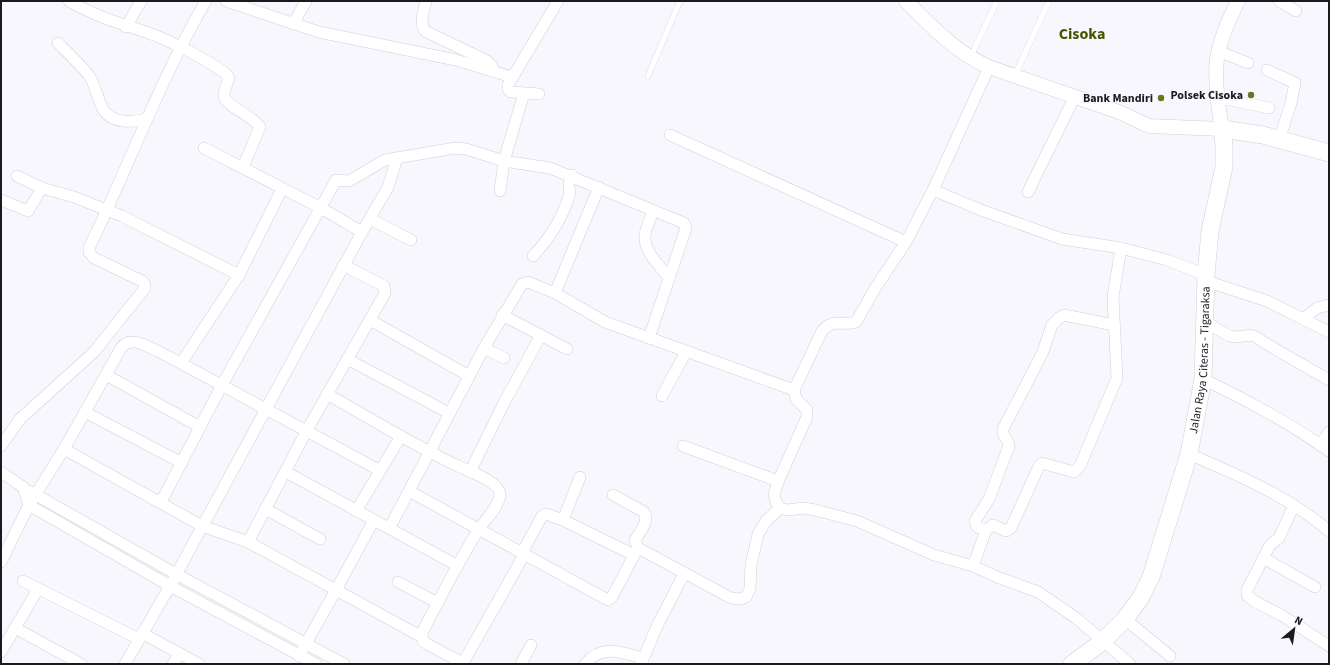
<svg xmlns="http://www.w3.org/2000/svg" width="1330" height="665" font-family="'Source Sans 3',sans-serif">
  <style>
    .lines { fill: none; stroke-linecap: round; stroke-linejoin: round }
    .service-casing { stroke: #d1ced9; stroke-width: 6 }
    .minor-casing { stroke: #d1ced9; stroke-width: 12 }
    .tertiary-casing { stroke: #d1ced9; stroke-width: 15 }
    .primary-casing { stroke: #d1ced9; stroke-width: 18 }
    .service { stroke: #fff; stroke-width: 5.5 }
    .minor { stroke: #fff; stroke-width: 11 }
    .tertiary { stroke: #fff; stroke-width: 14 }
    .primary { stroke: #fff; stroke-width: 17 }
    .poi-dot { fill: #697622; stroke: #f8f7fd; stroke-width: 1.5 }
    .labels { text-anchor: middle; stroke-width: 3; stroke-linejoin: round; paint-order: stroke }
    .poi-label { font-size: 12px; font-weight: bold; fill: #1a191d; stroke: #f8f7fd; text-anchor: end }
    .street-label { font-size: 12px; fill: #1a191d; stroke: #f8f7fd }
    .district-label { font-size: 16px; font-weight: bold; fill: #4a5500; stroke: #f8f7fd }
  </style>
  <rect width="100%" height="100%" fill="#f8f7fd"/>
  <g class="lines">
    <g class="service-casing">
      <g id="service">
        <path d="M971,56L997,1"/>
        <path d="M1015,75L1049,1"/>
        <path d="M648,76L680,1"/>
      </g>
    </g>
    <g class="minor-casing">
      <g id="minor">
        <path d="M69,1C91,14 115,22 140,30C163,37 205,58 225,73L229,78C228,83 223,91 224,96C227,107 253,116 260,127L243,167"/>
        <path d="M226,1L319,32L456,60L512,77"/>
        <path d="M426,1C424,11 419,21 425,31L487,61L492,66V71"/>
        <path d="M1279,1L1296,11"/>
        <path d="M293,24L306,1"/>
        <path d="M126,27L141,1"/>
        <path d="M58,43C67,52 84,68 90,77C101,96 97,118 123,121C132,122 140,121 148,118"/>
        <path d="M1218,51L1248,63"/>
        <path d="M1267,70L1295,83L1291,103L1279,140"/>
        <path d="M539,94L511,92L508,89V85L558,1"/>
        <path d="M1217,97L1269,108"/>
        <path d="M670,135L906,242"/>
        <path d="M17,176L42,188L74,197L122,216L239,275"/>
        <path d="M933,190L981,210L1062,239L1121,248L1167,260L1206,275"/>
        <path d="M500,191L504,161L524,93"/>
        <path d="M1028,192L1075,96"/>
        <path d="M1,200L28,211L42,188"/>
        <path d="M653,211C651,218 646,227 645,235C643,251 660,266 669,278"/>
        <path d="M370,219L411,240"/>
        <path d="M362,232L388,187L397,158"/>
        <path d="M533,256C549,239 562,219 569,196C572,188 565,189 572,175"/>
        <path d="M1206,281L1267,301L1303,319L1317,308L1329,305"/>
        <path d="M555,293L599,187"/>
        <path d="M502,315L567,349"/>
        <path d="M1303,319L1329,332"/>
        <path d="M370,320L469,376"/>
        <path d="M1205,321C1213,326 1222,333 1230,336C1243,340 1249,329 1263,342L1329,380"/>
        <path d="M484,348L504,358"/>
        <path d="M347,359L449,413"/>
        <path d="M181,363L239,275L282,189"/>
        <path d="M106,375L200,427"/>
        <path d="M1203,379C1248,401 1288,422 1329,451"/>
        <path d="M794,390L796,399L807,410V417L780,477L774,494L776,502L780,508L787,510L804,508L815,510L857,521L934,555L973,566L997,577L1038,592L1076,618L1130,664"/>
        <path d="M327,394C371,419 413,445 458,466C468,471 502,482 500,496C498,508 485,520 479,529C458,562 440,598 422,633L423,641L427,644L463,663L524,555"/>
        <path d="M662,396L686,352"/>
        <path d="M85,412L182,463"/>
        <path d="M1320,445L1329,432"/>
        <path d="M1,446L20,419L94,352L145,288V285L142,281L94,258L89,252V248C129,166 160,79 206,1"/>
        <path d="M683,446L778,481"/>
        <path d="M64,449L121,348C130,335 146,346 158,351L379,470"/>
        <path d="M1189,454C1238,475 1288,496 1329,531"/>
        <path d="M1,472L23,487L29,505L170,586L316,664"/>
        <path d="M286,472L458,566"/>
        <path d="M470,472L505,401L541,335"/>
        <path d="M29,491L176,574L344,664"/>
        <path d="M409,491L608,600L612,597L638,548L731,598L740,599L746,597L750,589L751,565L758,534L766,521L780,508"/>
        <path d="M613,495L644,512C650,520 640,532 635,540L638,548"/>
        <path d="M161,502L222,385L336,180L349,181L385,160L455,148L466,149L504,161L550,168L684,223L686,228L649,338"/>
        <path d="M1294,505L1279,538L1270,545L1247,590V595L1254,601L1281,615L1329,646"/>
        <path d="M265,509L320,539"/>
        <path d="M356,511L401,436"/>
        <path d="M374,520L336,590L422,637"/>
        <path d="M563,520L580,477"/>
        <path d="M390,527L484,348L522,284L528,282L555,293L605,322L794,390L822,331C834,317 842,327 856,322L876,287L906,242L933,190L989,67"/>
        <path d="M986,530L977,527L975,521L989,499L1009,446C1009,439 1001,436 1003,429L1042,354L1052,325L1059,318L1064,315L1114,325"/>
        <path d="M248,542L307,430L385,293L384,286L343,265"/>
        <path d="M522,553L542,516L546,514L563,520L634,555"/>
        <path d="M1263,558L1315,587"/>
        <path d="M1,562L29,505L64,449L202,526L248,542L336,590L299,656"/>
        <path d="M973,566L986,530L993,525L1006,531L1011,528L1039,466L1042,463L1074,472L1080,466L1117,378L1113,297L1121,248"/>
        <path d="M23,581L139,639"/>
        <path d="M398,582L438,603"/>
        <path d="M1125,619L1170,656"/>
        <path d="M15,628L81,664"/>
        <path d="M142,633L199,664"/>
        <path d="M1,652L38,589"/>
        <path d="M125,664L170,586L362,232L321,208L204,148"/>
        <path d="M173,664L179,654"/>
        <path d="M521,664L531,645"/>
        <path d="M585,664C602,644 620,652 643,658"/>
        <path d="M641,664L658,624L684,574"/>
      </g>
    </g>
    <g class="tertiary-casing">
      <path id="tertiary" d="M906,1C933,28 954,51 989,67L1119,112L1149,126L1222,129C1218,107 1213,71 1219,49C1223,32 1230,17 1238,1"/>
    </g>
    <g class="primary-casing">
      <g id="primary">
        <path id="s1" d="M1072,664L1102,642L1125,619L1140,599L1151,577L1189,454L1203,379L1206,275L1210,231L1224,167V144L1222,129L1263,135L1329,153"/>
      </g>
    </g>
    <use href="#service" class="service"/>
    <use href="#minor" class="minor"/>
    <use href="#tertiary" class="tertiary"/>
    <use href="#primary" class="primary"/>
  </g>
  <g class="poi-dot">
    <circle cx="1251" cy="95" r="4"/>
    <circle cx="1161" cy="98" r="4"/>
  </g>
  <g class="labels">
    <g class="poi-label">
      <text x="1243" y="99">Polsek Cisoka</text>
      <text x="1153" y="102">Bank Mandiri</text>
    </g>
    <g class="street-label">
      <text dy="4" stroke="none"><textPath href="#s1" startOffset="343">Jalan Raya Citeras - Tigaraksa</textPath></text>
    </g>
    <g class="district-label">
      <text x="1082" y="39">Cisoka</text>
    </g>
  </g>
  <rect width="1330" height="665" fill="none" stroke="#1a191d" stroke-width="4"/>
  <g transform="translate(1294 629) rotate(29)" stroke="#f8f7fd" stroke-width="3" paint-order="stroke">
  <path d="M0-3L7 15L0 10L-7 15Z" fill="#1a191d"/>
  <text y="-6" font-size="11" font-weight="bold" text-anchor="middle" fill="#1a191d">N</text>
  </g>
</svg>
